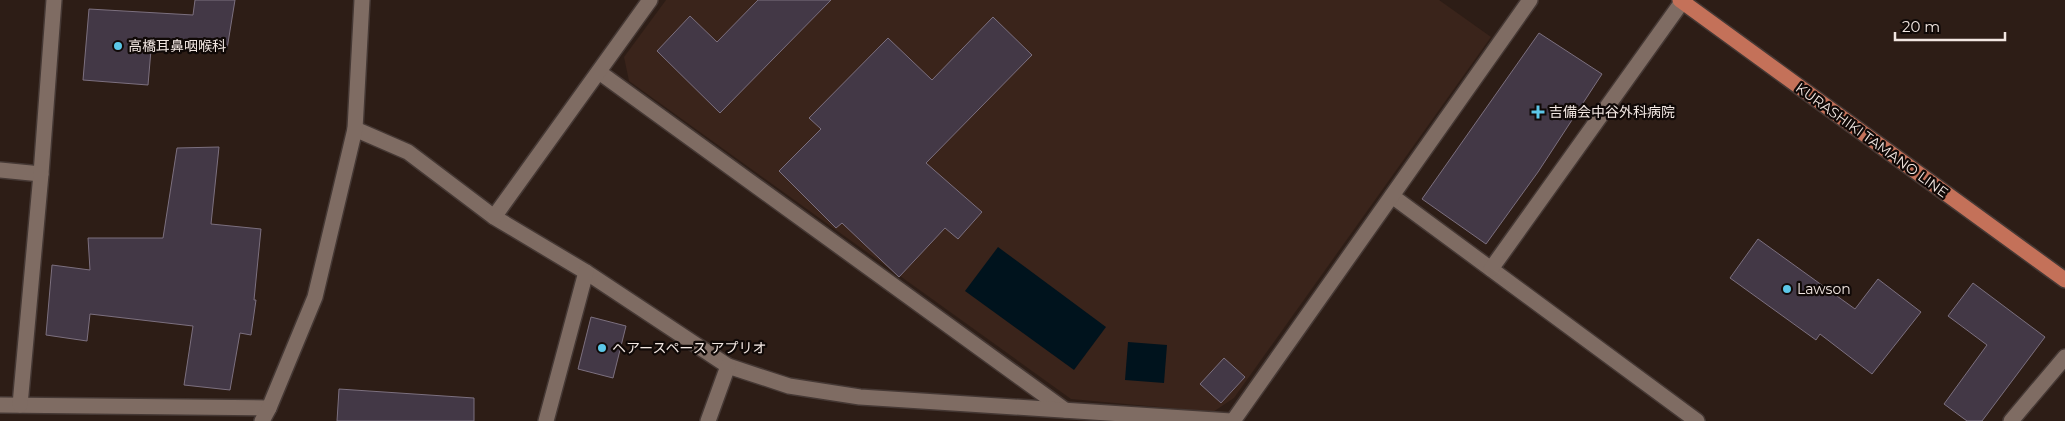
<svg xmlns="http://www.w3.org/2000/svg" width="2065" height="421" font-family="Montserrat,'Noto Sans JP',sans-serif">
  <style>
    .built { fill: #3a241b }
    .water { fill: #00131d }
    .building { fill: #433846; stroke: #7c707f }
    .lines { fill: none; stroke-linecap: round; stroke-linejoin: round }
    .street-casing { stroke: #453834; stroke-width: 18 }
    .secondary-casing { stroke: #453834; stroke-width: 18 }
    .primary-casing { stroke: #453834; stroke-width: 18 }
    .street { stroke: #7f6c63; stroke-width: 15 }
    .secondary { stroke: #7f6c63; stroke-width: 15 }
    .primary { stroke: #c47159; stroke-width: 15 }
    .poi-dot { fill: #5cc7e8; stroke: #100907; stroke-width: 2 }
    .labels { text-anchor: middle; stroke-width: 4.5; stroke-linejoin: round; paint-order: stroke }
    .poi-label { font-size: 14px; fill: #f2e7e2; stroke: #100907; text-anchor: start }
    .street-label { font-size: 14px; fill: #f2e7e2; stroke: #100907 }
  </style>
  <rect width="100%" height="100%" fill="#2d1d16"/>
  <path class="built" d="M666,0H1439L1491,37L1234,398L1213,412L1071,399L629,81L624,57Z"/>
  <g class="water">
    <path d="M998,247L1106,327L1074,370L965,291Z"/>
    <path d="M1128,342L1167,345L1164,383L1125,380Z"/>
  </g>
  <g class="building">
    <path d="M195,0H235L227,49L152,38L148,85L83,80L89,9L193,15Z"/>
    <path d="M758,0H831L720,113L657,51L690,16L717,42Z"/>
    <path d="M993,17L1032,55L926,163L982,212L958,239L945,228L899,277L842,223L836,228L779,171L821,129L809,118L888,38L932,80Z"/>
    <path d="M1539,33L1602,74L1538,172L1486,244L1422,199Z"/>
    <path d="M219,147L211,224L261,229L254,300H256L251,335L240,333L230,390L184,385L193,326L90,314L87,341L46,335L52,265L90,270L88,238H163L177,148Z"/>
    <path d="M1758,239L1855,309L1878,279L1921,312L1872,374L1820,334L1816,340L1730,278Z"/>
    <path d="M1973,283L2045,337L1982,421H1967L1944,404L1987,345L1948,316Z"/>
    <path d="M591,317L626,326L613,378L578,369Z"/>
    <path d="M1224,358L1245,377L1221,403L1200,384Z"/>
    <path d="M339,389L474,398V421H337Z"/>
  </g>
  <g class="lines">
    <g class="street-casing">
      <g id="street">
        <path d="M599,72L1065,410"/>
        <path d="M355,129L408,152L494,217L586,272L728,366L789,386L860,397L1231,421"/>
        <path d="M0,170L41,174"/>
        <path d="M1392,196L1697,421"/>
        <path d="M494,217L650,0"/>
        <path d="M1491,269L1682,2"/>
        <path d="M0,405L269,408"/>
        <path d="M20,405L41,174L54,0"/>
        <path d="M546,421L586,272"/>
        <path d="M708,421L728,366"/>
        <path d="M1233,421L1530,0"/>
        <path d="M2011,421L2065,357"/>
      </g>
    </g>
    <g class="secondary-casing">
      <path id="secondary" d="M262,421L269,408L315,297L355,129L362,0"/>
    </g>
    <g class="primary-casing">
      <path id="primary" d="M1680,0L2065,280"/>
    </g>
    <use href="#street" class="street"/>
    <use href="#secondary" class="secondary"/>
    <use href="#primary" class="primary"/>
  </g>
  <g class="poi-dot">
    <circle cx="118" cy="46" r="5"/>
    <path d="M1535.5 104.5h5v5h5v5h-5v5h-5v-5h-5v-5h5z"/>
    <circle cx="1787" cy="289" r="5"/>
    <circle cx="602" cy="348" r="5"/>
  </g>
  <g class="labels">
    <g class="poi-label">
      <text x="128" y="51">高橋耳鼻咽喉科</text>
      <text x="1549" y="117">吉備会中谷外科病院</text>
      <text x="1797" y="294">Lawson</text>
      <text x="612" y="353">ヘアースペース アプリオ</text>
    </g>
    <g class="street-label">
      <text transform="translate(1872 140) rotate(36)" y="5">KURASHIKI TAMANO LINE</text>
    </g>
  </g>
  <path d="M1895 32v8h110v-8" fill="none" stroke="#f2e7e2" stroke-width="2.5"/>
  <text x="1902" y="32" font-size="15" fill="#f2e7e2" stroke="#100907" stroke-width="4" paint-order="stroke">20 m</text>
</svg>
